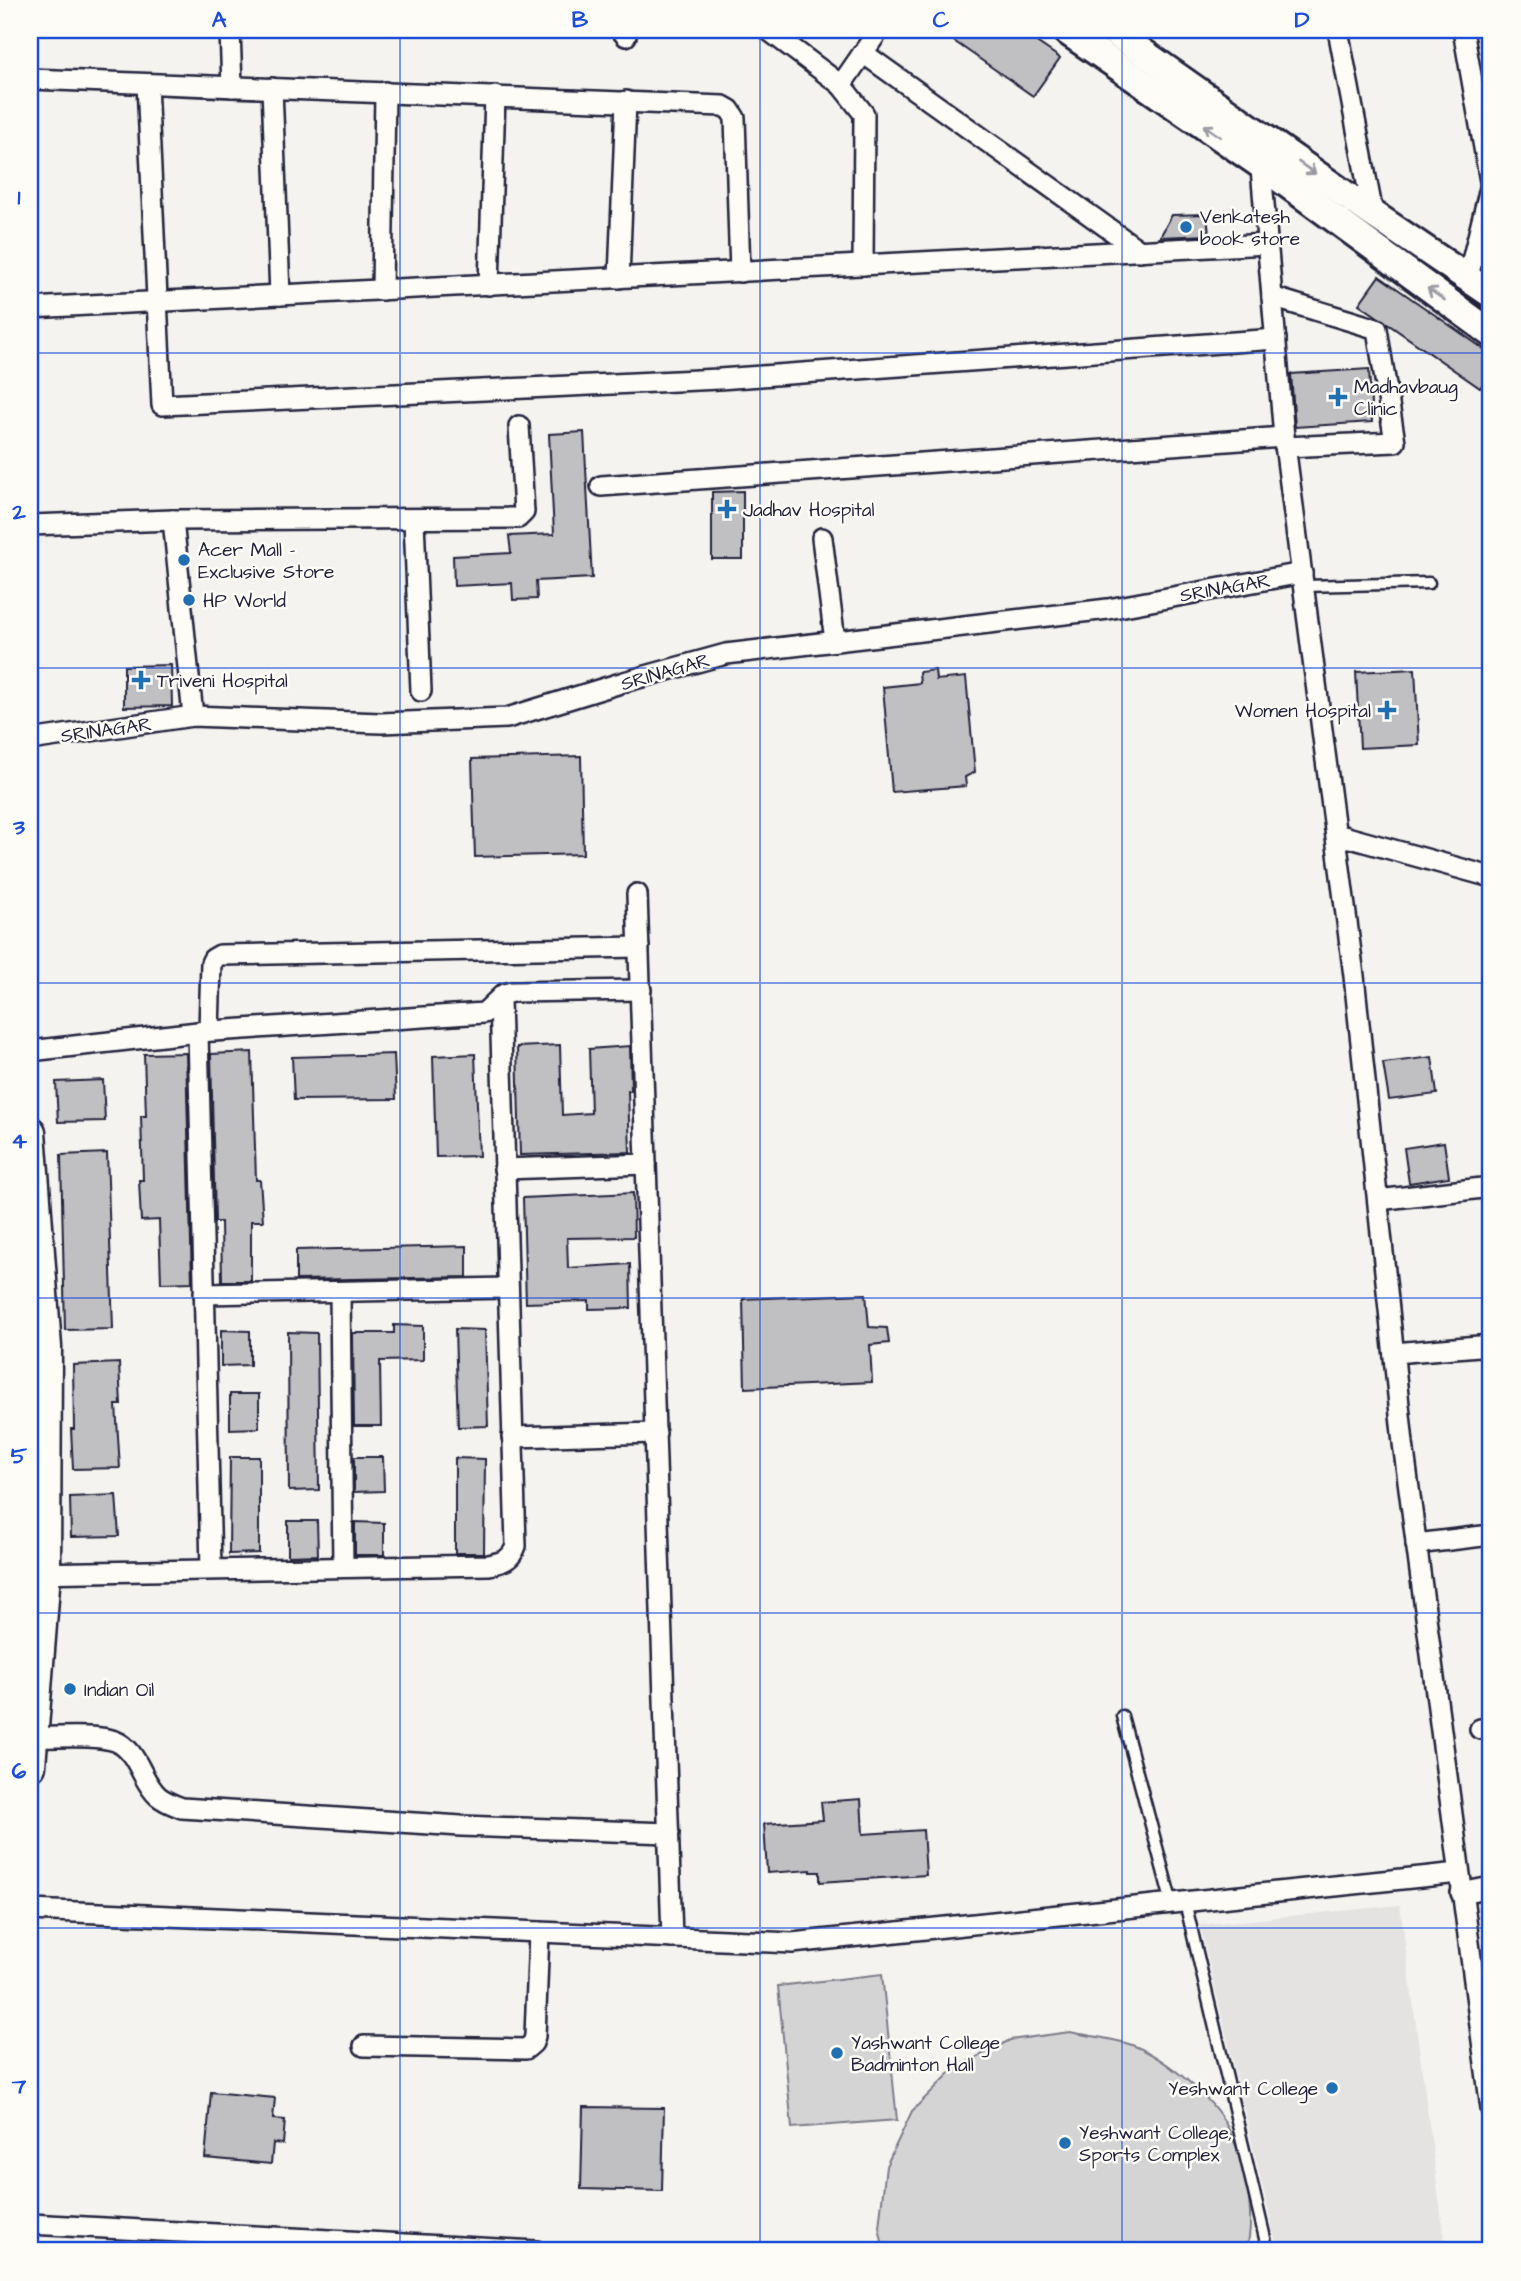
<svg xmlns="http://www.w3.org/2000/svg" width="1521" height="2281" font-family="'Architects Daughter',sans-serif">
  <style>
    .built { fill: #e4e3e2 }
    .green { fill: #d5d4d5; stroke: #7c7b88; stroke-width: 2 }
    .building { fill: #c0bfc2; stroke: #22223b; stroke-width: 2 }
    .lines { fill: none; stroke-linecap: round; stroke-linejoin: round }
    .lane-casing { stroke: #22223b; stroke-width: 15 }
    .street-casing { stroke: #22223b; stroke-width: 24 }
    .secondary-casing { stroke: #22223b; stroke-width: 32 }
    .primary-casing { stroke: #22223b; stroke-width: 35 }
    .lane { stroke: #fdfcf7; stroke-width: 10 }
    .street { stroke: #fdfcf7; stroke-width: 19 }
    .secondary { stroke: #fdfcf7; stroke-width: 26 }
    .primary { stroke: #fdfcf7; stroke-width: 30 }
    .oneway { stroke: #9a9aa2 }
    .grid { fill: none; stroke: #1d4ed8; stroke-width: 2; stroke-opacity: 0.55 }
    .poi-dot { fill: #1f6fb2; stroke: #fdfcf7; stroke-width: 2.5 }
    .labels { text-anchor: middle; stroke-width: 5; stroke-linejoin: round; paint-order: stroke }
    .poi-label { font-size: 19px; fill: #22223b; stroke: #fdfcf7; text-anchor: start }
    .street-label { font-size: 19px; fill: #22223b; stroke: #fdfcf7 }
    .neatline { fill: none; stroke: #1d4ed8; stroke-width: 2.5 }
    .grid-label { font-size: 23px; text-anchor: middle; font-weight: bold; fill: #1d4ed8 }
  </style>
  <rect width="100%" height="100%" fill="#f4f3ef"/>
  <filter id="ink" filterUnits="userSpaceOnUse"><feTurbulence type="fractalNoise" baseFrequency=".0143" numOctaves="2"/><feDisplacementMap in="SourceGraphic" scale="14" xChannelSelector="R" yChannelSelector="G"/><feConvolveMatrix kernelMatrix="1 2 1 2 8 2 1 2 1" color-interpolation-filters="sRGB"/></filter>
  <g filter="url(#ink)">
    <path class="built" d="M1400,1905L1446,2251H1278L1200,1925Z"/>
    <g class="green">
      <path d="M882,1974L897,2120L792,2128L778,1986Z"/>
      <path d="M1070,2032C1089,2036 1110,2038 1129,2044C1160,2054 1207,2093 1224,2121C1244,2154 1257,2214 1246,2251H884L879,2227L886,2166L912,2111L955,2068L1010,2040Z"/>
    </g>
    <g class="building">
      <path d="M938,30H1019L1060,58L1033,96Z"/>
      <path d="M1207,214L1209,235L1160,237L1172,215Z"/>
      <path d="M1379,276L1491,354V372L1480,388L1359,304Z"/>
      <path d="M1369,369L1372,422L1295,427L1291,374Z"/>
      <path d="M584,432L592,578L536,581L537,599L513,600L512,583L454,586L453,556L511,553L509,536L554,534L549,434Z"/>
      <path d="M743,491V559H712V492Z"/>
      <path d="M171,665L172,706L124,707V666Z"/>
      <path d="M1415,669L1419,745L1360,748L1356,672Z"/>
      <path d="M935,670L936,680L966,677L975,772L965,777L966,786L892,792L883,687L920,683L919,672Z"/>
      <path d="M581,756L583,854L475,857L472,759Z"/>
      <path d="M560,1045L562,1115L591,1113L589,1049L630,1046L631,1091H628L630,1152L520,1155L517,1047Z"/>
      <path d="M252,1052L256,1180H260L263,1221H251V1281H222L221,1222H215L211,1054Z"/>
      <path d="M186,1053L192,1282L161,1283L159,1220L141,1221L139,1180H143L141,1116H146L144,1054Z"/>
      <path d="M394,1054L396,1099L294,1100L292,1057Z"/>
      <path d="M475,1054L479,1156L436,1157L433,1056Z"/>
      <path d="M1432,1057L1437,1094L1389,1100L1383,1063Z"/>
      <path d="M103,1080L105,1121L58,1122L56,1082Z"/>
      <path d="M1444,1142L1449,1177L1409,1183L1404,1148Z"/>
      <path d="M107,1153L113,1329L65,1330L61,1155Z"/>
      <path d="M633,1193L634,1237L567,1238L568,1268L630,1264L631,1308L589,1309V1301L526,1303L523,1198Z"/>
      <path d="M467,1246V1277L296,1280V1250Z"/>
      <path d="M866,1294L869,1327L887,1328L889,1343L870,1345L872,1382L745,1388L743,1299Z"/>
      <path d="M394,1325L423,1326V1360L380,1361L381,1426H354L353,1333H394Z"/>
      <path d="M455,1329L485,1330L488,1426L458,1427Z"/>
      <path d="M221,1330L250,1331V1365L221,1366Z"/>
      <path d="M288,1332L317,1333L319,1490L289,1491Z"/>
      <path d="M119,1363L121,1405H116L120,1468L73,1469L71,1429H74L73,1365Z"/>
      <path d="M230,1394H259V1428L230,1429Z"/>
      <path d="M230,1457H259V1553L229,1554Z"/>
      <path d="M354,1457H383L384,1491L354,1492Z"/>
      <path d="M455,1458L485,1459L484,1553H455Z"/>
      <path d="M116,1495L119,1536L71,1537L70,1497Z"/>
      <path d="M288,1521H317L318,1555L288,1556Z"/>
      <path d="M355,1522L384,1523V1555H355Z"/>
      <path d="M861,1799L863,1834L923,1830L926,1875L820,1882V1872H811V1870L767,1873L764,1824L823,1820L821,1802Z"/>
      <path d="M211,2092L275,2098L273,2119L285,2120L283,2144L273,2143L271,2164L205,2158Z"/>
      <path d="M583,2107L664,2108L662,2191L581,2189Z"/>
    </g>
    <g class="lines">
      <g class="lane-casing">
        <g id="lane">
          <path d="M1303,586L1429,583"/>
          <path d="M1122,1716L1172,1904"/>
          <path d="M1185,1902L1268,2251"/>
        </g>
      </g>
      <g class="street-casing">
        <g id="street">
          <path d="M230,30L232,87"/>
          <path d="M621,30L626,36"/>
          <path d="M768,30L841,85"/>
          <path d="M879,30L863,53L1140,251"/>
          <path d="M1338,30L1373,214"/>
          <path d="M1463,30L1491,187"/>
          <path d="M863,53L841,85L864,114L863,265"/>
          <path d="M30,79L723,106L730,110L735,118L740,272"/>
          <path d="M147,84L162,405L719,379L1276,339"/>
          <path d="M272,88L280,295"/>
          <path d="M1260,157L1284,437L1354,976L1403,1443L1491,2109"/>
          <path d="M1468,277L1491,184"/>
          <path d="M619,278L626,101"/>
          <path d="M489,285L495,96"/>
          <path d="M382,290L385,92"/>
          <path d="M1272,297L1377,329L1395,442L1285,447"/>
          <path d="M30,308L1268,244"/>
          <path d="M601,486L1284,437"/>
          <path d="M173,520L193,716"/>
          <path d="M414,520L421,691"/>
          <path d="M30,525L173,520L518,518L524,512L519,426"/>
          <path d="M822,538L835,641"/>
          <path d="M30,740L193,716L381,723L507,718L624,682L726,654L1108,609L1302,573"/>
          <path d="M1336,834L1491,877"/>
          <path d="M637,894L672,1938"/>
          <path d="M209,1031L211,963L213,959L220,955L639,947"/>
          <path d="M198,1032L211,1569"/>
          <path d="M30,1051L198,1032L484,1013L504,994L512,992L641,990"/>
          <path d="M504,1169L646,1164"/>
          <path d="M1378,1200L1491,1187"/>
          <path d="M340,1292L343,1567"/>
          <path d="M204,1294L508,1288"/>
          <path d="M1394,1353L1491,1345"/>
          <path d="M512,1437L656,1433"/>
          <path d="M1416,1544L1491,1535"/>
          <path d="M30,1573L489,1565C503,1562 511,1560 516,1546L500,1000"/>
          <path d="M1480,1729L1491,1727"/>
          <path d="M33,1737C57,1738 93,1734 115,1741C138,1750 141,1781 158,1796C165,1802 174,1805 182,1808L461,1826L669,1833"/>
          <path d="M1461,1893L1491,1887"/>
          <path d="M30,1910L792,1943L1459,1873"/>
          <path d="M364,2046L526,2049L533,2043L535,2036L539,1932"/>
          <path d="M30,2224L536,2251"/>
        </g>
      </g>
      <g class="secondary-casing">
        <g id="secondary">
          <path d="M1065,30L1261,165L1491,333"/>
          <path d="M1111,30L1373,214L1491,294"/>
        </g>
      </g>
      <g class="primary-casing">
        <path id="primary" d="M30,1132L46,1347L45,1573L30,1766"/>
      </g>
      <use href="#lane" class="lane"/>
      <use href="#street" class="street"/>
      <use href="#secondary" class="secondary"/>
      <use href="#primary" class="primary"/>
    </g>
    <defs><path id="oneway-shaft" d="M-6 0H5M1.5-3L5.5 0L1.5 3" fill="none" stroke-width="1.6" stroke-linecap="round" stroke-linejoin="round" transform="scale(1.75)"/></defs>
    <g class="oneway">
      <use href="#oneway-shaft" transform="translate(1212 131) rotate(-145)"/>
      <use href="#oneway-shaft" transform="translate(1307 168) rotate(35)"/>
      <use href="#oneway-shaft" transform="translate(1436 294) rotate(-145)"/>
    </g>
  </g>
  <path class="grid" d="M400,30V2251M760,30V2251M1122,30V2251M30,353H1491M30,668H1491M30,983H1491M30,1298H1491M30,1613H1491M30,1928H1491"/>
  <g class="poi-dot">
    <circle cx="1186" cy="227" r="7"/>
    <path d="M1334.5 386.5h7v7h7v7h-7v7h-7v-7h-7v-7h7z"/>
    <path d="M723.5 498.5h7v7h7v7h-7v7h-7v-7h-7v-7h7z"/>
    <circle cx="184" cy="560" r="7"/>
    <circle cx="189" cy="600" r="7"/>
    <path d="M137.5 669.5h7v7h7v7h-7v7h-7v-7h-7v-7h7z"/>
    <path d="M1383.5 699.5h7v7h7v7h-7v7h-7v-7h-7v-7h7z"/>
    <circle cx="70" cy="1689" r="7"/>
    <circle cx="837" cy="2053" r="7"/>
    <circle cx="1332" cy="2088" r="7"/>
    <circle cx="1065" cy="2143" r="7"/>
  </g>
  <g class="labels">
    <g class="poi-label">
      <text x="1200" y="223">Venkatesh<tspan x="1200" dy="22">book store</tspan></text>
      <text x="1354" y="393">Madhavbaug<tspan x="1354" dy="22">Clinic</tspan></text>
      <text x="743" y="516">Jadhav Hospital</text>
      <text x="198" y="556">Acer Mall -<tspan x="198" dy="22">Exclusive Store</tspan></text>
      <text x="203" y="607">HP World</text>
      <text x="157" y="687">Triveni Hospital</text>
      <text x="1371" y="717" text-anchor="end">Women Hospital</text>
      <text x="84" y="1696">Indian Oil</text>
      <text x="851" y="2049">Yashwant College<tspan x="851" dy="22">Badminton Hall</tspan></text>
      <text x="1318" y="2095" text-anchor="end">Yeshwant College</text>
      <text x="1079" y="2139">Yeshwant College,<tspan x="1079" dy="22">Sports Complex</tspan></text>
    </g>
    <g class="street-label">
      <text transform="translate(1225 587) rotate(-10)" y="7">SRINAGAR</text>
      <text transform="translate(665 671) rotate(-16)" y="7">SRINAGAR</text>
      <text transform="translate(106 729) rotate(-8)" y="7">SRINAGAR</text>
    </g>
  </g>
  <rect width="1521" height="2281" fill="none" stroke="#fdfcf7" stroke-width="77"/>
  <rect x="38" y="38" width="1444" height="2204" class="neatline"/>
  <g class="grid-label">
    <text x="219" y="27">A</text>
    <text x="580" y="27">B</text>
    <text x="941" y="27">C</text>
    <text x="1302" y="27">D</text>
    <text x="19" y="204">1</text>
    <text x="19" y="519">2</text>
    <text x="19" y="834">3</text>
    <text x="19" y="1148">4</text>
    <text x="19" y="1463">5</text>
    <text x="19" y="1778">6</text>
    <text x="19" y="2093">7</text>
  </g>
</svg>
